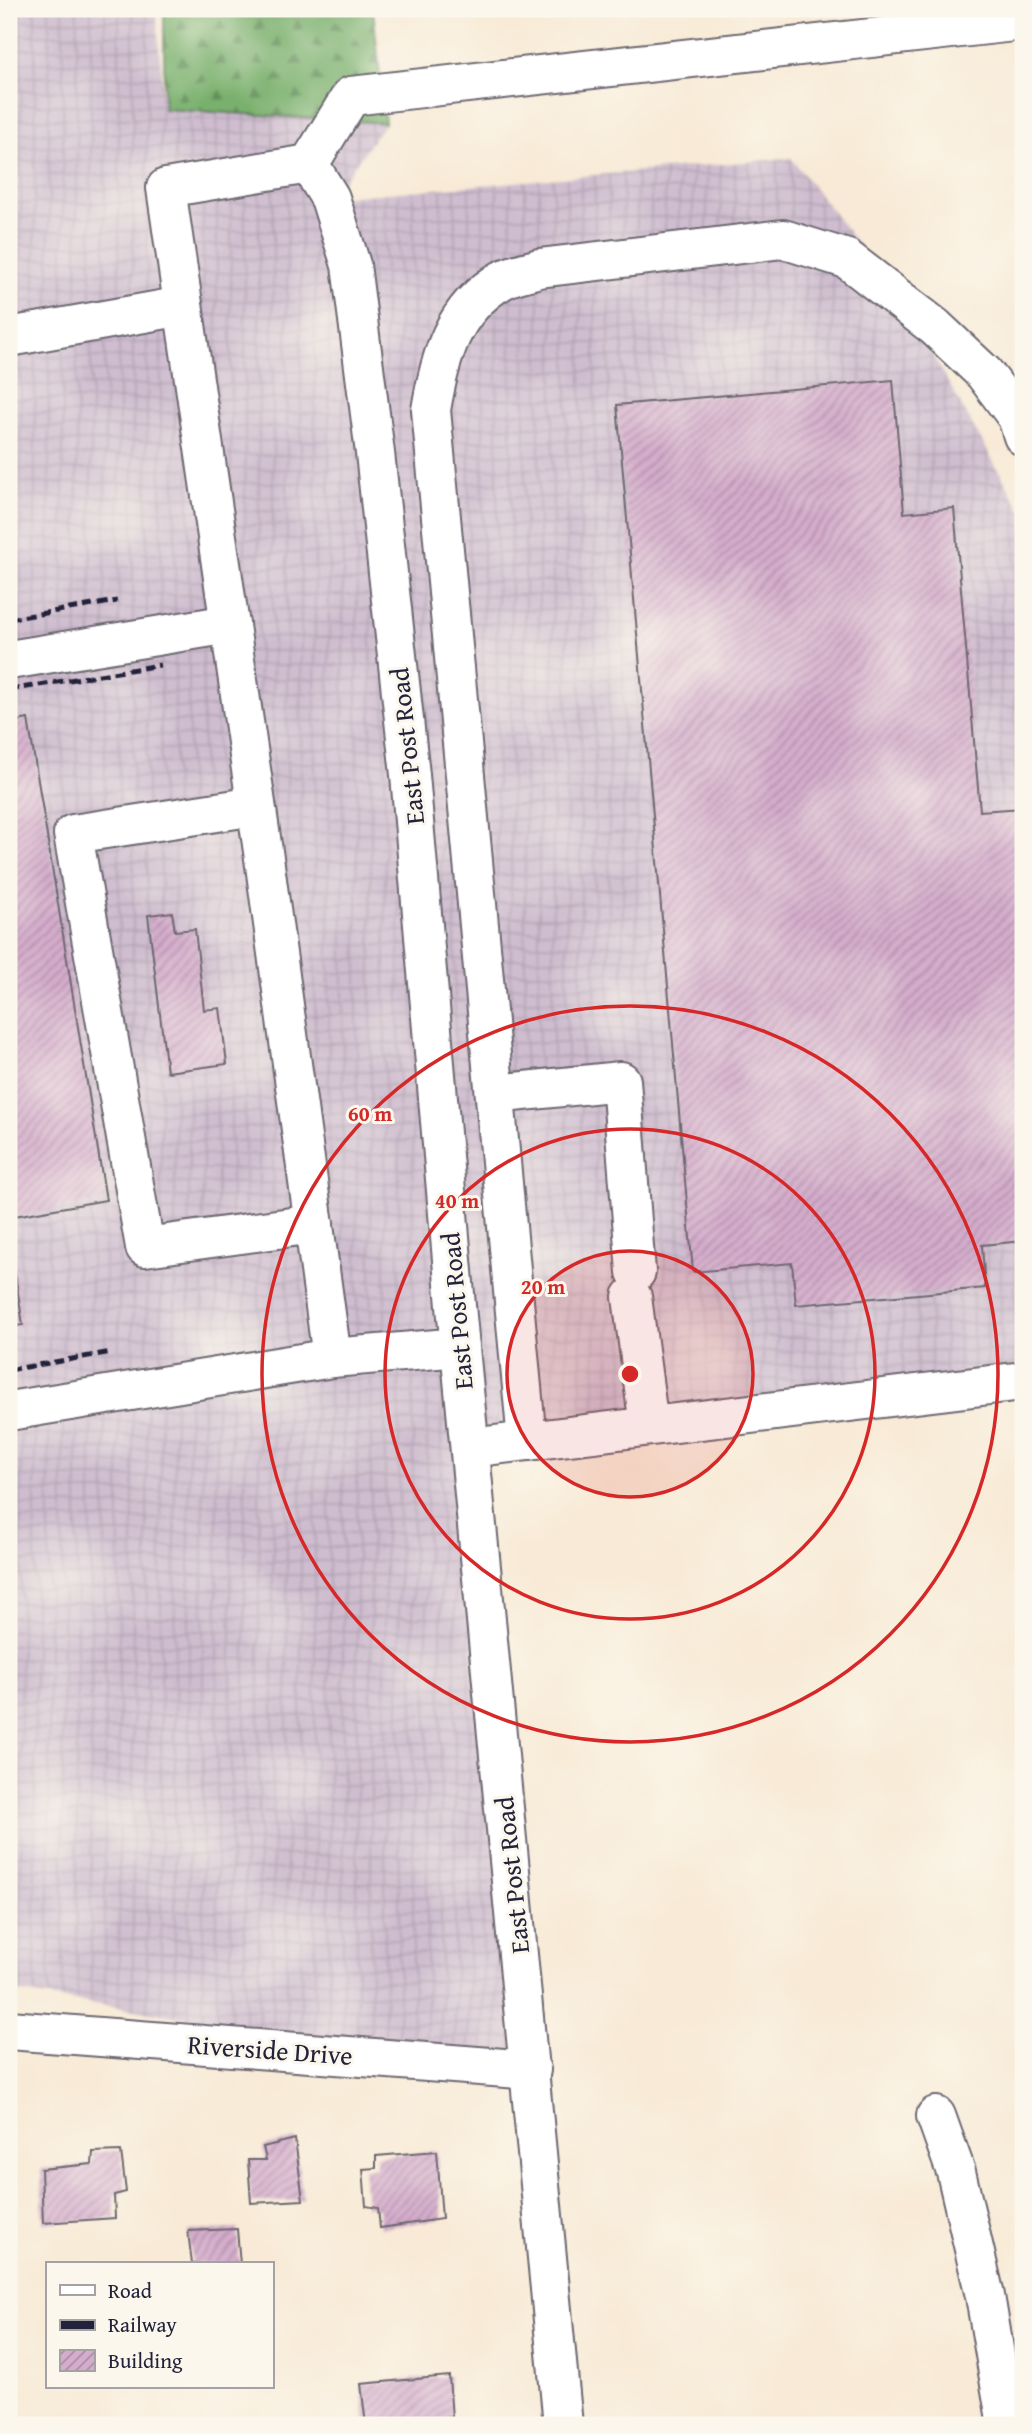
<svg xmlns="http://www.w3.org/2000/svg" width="1032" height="2434" font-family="'Gentium Book Plus',serif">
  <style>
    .industrial { fill: url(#industrial-grid) }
    .forest { fill: url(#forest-firs); stroke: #4e6954; stroke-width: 2 }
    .building { fill: url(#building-hatch) }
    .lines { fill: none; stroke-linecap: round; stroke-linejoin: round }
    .minor-casing { stroke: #6d6871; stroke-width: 42 }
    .minor { stroke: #fff; stroke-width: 38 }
    .rail { stroke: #22223b; stroke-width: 5; stroke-dasharray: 10 5; stroke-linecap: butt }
    .ring { fill: none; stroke: #d62828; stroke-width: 3.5 }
    .labels { text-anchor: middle; stroke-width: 6; stroke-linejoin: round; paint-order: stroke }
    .street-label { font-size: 26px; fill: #22223b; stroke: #fbf7ec }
    .centre { fill: #d62828; stroke: #fbf7ec; stroke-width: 3.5 }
    .ring-label { font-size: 21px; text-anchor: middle; font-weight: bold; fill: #d62828; stroke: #fbf7ec; stroke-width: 6; stroke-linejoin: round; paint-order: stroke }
  </style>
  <defs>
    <pattern id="industrial-grid" width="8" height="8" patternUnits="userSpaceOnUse" patternTransform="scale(1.75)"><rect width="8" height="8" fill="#cfbdcf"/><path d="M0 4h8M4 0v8" fill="none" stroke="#b1a2b3"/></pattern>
    <pattern id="forest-firs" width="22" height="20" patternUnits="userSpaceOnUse" patternTransform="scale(1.75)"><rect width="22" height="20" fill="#79b06d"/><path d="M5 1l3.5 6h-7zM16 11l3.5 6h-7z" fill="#638f5b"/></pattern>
    <pattern id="building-hatch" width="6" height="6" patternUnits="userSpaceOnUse" patternTransform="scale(1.75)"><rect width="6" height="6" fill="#d5adcc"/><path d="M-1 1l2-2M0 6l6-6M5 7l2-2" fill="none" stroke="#ac8ca7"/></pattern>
  </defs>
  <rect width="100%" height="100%" fill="#fbf7ec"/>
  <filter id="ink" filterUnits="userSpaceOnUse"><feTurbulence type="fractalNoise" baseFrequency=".0143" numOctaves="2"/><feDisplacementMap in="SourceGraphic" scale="14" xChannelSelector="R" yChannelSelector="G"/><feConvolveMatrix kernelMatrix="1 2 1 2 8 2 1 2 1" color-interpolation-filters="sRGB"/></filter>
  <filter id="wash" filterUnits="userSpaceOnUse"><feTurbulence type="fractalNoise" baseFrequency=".00686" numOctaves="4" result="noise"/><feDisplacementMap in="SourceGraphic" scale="28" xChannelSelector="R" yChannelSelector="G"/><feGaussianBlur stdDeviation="1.57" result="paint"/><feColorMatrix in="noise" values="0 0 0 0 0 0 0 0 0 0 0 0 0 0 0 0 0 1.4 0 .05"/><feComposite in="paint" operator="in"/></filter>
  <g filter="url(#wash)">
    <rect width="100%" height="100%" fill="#f8ead6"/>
    <path class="industrial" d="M9,9H156L164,109L385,123L331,198L791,158L901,300L1023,513V1381L471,1448L531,2070L9,1991Z"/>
    <path class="forest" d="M164,9H373L385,123L164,109Z"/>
    <g id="blocks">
      <g class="building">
        <path d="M893,380L904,513L954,508L980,811L1023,808V1241L982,1245L985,1288L796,1305L792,1263L693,1272L617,405Z"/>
        <path d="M28,719L106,1200L9,1217V723Z"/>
        <path d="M172,912L175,931L195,929L204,1010L220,1008L227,1064L167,1072L148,915Z"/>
        <path d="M9,1236L23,1325L9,1327Z"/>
        <path d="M295,2139L303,2200L251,2203L248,2160H266L263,2147Z"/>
        <path d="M121,2151L126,2192L114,2195L115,2218L43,2223L41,2169L92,2164L93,2152Z"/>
        <path d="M437,2151L442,2219L380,2228L378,2208L366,2206L363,2169L376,2168V2156Z"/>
        <path d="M237,2229L240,2264H192L188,2231Z"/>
        <path d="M449,2376L452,2419L366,2425L361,2384Z"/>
      </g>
    </g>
  </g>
  <g filter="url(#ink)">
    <use href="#blocks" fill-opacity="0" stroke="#6d6871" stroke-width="2"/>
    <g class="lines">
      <g class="minor-casing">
        <g id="minor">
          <path d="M309,164L330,198L351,265L375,453L410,775L456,1306L563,2425"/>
          <path d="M9,337L183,306"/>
          <path d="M9,660L230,624"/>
          <path d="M256,806L73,834L145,1247L314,1224"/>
          <path d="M495,1094L621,1081L636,1272"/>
          <path d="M632,1297L649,1426"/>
          <path d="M460,1347L332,1358L265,865L166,188L309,164L351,96L1023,21"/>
          <path d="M9,1411L332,1358"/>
          <path d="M527,1441L431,410C440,357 452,309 502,280C513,274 527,272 539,268L783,239L847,259L935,327L984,373L1017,417L1023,436"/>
          <path d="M470,1448L1023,1381"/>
          <path d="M9,2030L531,2070"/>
          <path d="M936,2116L956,2172L985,2296L1007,2425"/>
        </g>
      </g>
      <use href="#minor" class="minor"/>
      <g class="rail">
        <path d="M9,619L117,601"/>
        <path d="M9,690L160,665"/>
        <path d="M9,1370L112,1352"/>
      </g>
    </g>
  </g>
  <circle cx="630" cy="1374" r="123" fill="#d62828" fill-opacity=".12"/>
  <g class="ring">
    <circle cx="630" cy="1374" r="123"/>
    <circle cx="630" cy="1374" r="245"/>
    <circle cx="630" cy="1374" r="368"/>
  </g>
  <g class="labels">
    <g class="street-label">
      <text transform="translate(407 746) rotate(-96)" y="9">East Post Road</text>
      <text transform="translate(457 1311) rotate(-95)" y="9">East Post Road</text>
      <text transform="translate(512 1875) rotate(-96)" y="9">East Post Road</text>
      <text transform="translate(270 2050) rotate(4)" y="9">Riverside Drive</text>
    </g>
  </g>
  <circle cx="630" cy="1374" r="10" class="centre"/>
  <g class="ring-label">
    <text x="370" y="1121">60 m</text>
    <text x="457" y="1208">40 m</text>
    <text x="543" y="1294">20 m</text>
  </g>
  <rect width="1032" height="2434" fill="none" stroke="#fbf7ec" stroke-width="35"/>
  <rect x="46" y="2262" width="228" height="126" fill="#fbf7ec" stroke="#a4a2a5" stroke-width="2"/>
  <rect x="60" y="2285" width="35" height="10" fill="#ffffff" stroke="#a4a2a5" stroke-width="2"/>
  <text x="108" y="2298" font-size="21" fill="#22223b">Road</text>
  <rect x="60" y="2320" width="35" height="10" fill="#22223b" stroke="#a4a2a5" stroke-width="2"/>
  <text x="108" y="2332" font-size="21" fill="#22223b">Railway</text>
  <rect x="60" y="2350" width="35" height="21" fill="url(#building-hatch)" stroke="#a4a2a5" stroke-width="2"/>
  <text x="108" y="2368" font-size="21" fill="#22223b">Building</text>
</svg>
